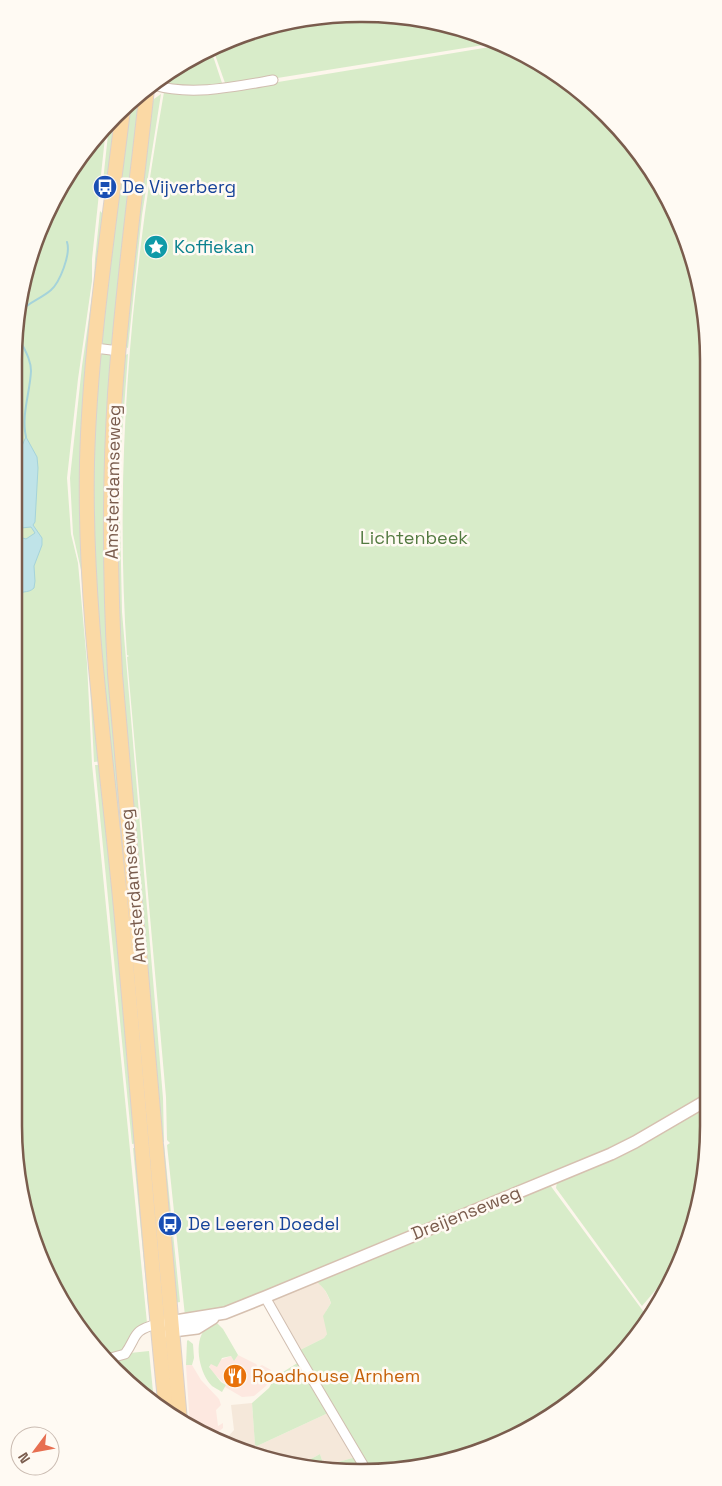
<svg xmlns="http://www.w3.org/2000/svg" width="722" height="1486" font-family="'Space Grotesk',sans-serif">
  <style>
    .residential { fill: #f5e8da }
    .commercial { fill: #fde8e0 }
    .green { fill: #d8ecc9 }
    .water { fill: #bfe3e8; stroke: #a5d3da }
    .lines { fill: none; stroke-linecap: round; stroke-linejoin: round }
    .stream { stroke: #a5d3da; stroke-width: 2 }
    .street-casing { stroke: #d1beb0; stroke-width: 11 }
    .secondary-casing { stroke: #d6c0b0; stroke-width: 14 }
    .primary-casing { stroke: #dad1cd; stroke-width: 16 }
    .street { stroke: #fff; stroke-width: 9 }
    .secondary { stroke: #fff; stroke-width: 11 }
    .primary { stroke: #fbd9a5; stroke-width: 14 }
    .labels { text-anchor: middle; stroke-width: 5; stroke-linejoin: round; paint-order: stroke }
    .transit-label { font-size: 18px; fill: #164399; stroke: #fffaf3; text-anchor: start }
    .culture-label { font-size: 18px; fill: #0d838f; stroke: #fffaf3; text-anchor: start }
    .street-label { font-size: 18px; fill: #7a5c4d; stroke: #fffaf3 }
    .park-label { font-size: 18px; fill: #537a41; stroke: #fffaf3 }
    .food-label { font-size: 18px; fill: #c56008; stroke: #fffaf3; text-anchor: start }
    .rim { fill: none; stroke: #7a5c4d; stroke-width: 2.5 }
  </style>
  <rect width="100%" height="100%" fill="#fdf6ec"/>
  <g class="residential">
    <path d="M316,1279L326,1292L331,1303L326,1311L327,1334L324,1338L298,1351L271,1300Z"/>
    <path d="M252,1403L255,1444L257,1446L326,1414V1406L356,1457L324,1466L320,1454L309,1460L291,1465L225,1440L234,1430L231,1405Z"/>
  </g>
  <g class="commercial">
    <path d="M238,1355L256,1364L258,1367L262,1365L271,1370L272,1375L266,1386L254,1396L242,1397L225,1387L226,1385L209,1369L211,1363L231,1356L234,1360Z"/>
    <path d="M186,1365H192L201,1380L219,1399L221,1405L216,1410L218,1426L223,1423V1428L218,1432L213,1429L200,1430L190,1427Z"/>
  </g>
  <g class="green">
    <path d="M383,14L451,26L496,43L228,86L225,83L213,49L249,32L315,17Z"/>
    <path d="M502,45L514,49L590,100L637,150L682,228L705,316L707,1097L633,1139L228,1309L185,1316L167,1145L170,1143L167,1140L166,1097L127,657L129,656L127,655C114,466 131,278 164,92L166,91H224Z"/>
    <path d="M211,50L222,83V86L204,89L165,84V77L187,60Z"/>
    <path d="M141,93L112,347L100,344L127,105Z"/>
    <path d="M161,94L142,215L128,348L125,347L152,104L154,99Z"/>
    <path d="M115,119L107,180H106L104,191H102L109,125Z"/>
    <path d="M106,128L92,259V281L78,379L67,478L71,534L78,563L87,663L92,764L147,1323L124,1350L105,1357L86,1337L32,1237L14,1125V339L26,271L49,208L85,150Z"/>
    <path d="M100,211L104,215L87,392L103,761L94,762L89,663L81,570L73,534L70,478L82,366L94,282L95,259Z"/>
    <path d="M112,352L107,490L152,1142L147,1143L97,625L91,462L99,353Z"/>
    <path d="M128,354L120,463V517L122,612L163,1098L164,1142H160C155,1093 156,1044 147,995L124,732L114,542L123,391L122,356Z"/>
    <path d="M95,765H103L138,1143L132,1144Z"/>
    <path d="M707,1104L708,1147L696,1215L677,1265L642,1306L556,1188L557,1182Z"/>
    <path d="M164,1144L180,1302L174,1303L172,1244L160,1145Z"/>
    <path d="M133,1148H138L152,1305H148Z"/>
    <path d="M550,1185L646,1315L607,1370L514,1437L406,1469L367,1468L298,1351L324,1338L327,1334L323,1316L331,1303C329,1298 327,1292 323,1288C320,1284 318,1284 316,1279Z"/>
    <path d="M675,1271L673,1278L648,1313L645,1310L647,1306Z"/>
    <path d="M216,1322L223,1329L238,1355L234,1361L231,1356L222,1358L217,1367L211,1364L209,1367L221,1382L226,1385L222,1392C219,1390 215,1388 212,1386C200,1374 194,1346 203,1332C206,1327 211,1325 216,1322Z"/>
    <path d="M188,1340L193,1344L194,1358L192,1365H186L187,1341Z"/>
    <path d="M149,1351L154,1402L132,1386L109,1361L130,1353Z"/>
    <path d="M299,1362L326,1406V1414L257,1446L255,1445L252,1403L269,1388L275,1377Z"/>
    <path d="M320,1454L324,1466L356,1457L362,1468L293,1466L291,1465L309,1460Z"/>
  </g>
  <path class="water" d="M26,437L37,457L38,468L35,522L33,525L42,538V545L34,566L35,581L34,588C28,594 20,590 14,596V535L26,539L35,533L31,527L21,528L14,524L17,483L20,478C15,465 20,448 26,437Z"/>
  <g class="lines">
    <g class="stream">
      <path d="M19,313C28,302 41,299 51,290C60,282 71,254 67,242"/>
      <path d="M16,330C20,344 31,356 31,371C30,393 21,415 26,437"/>
    </g>
    <g class="street-casing">
      <g id="street">
        <path d="M153,85C192,96 233,87 273,80"/>
        <path d="M95,348L119,351"/>
        <path d="M265,1297L298,1355L365,1468"/>
        <path d="M107,1359L125,1354C138,1336 131,1331 157,1324"/>
      </g>
    </g>
    <g class="secondary-casing">
      <g id="secondary">
        <path d="M163,1323L225,1313L265,1297L611,1154L635,1142L707,1100"/>
        <path d="M165,1332L197,1328L213,1318"/>
      </g>
    </g>
    <g class="primary-casing">
      <g id="primary">
        <path d="M147,89C136,191 122,292 115,394C109,488 110,581 115,674L180,1421"/>
        <path d="M123,110C109,226 90,345 87,462C84,603 105,747 119,888C136,1062 148,1236 166,1410"/>
      </g>
    </g>
    <use href="#street" class="street"/>
    <use href="#secondary" class="secondary"/>
    <use href="#primary" class="primary"/>
  </g>
  <defs>
    <g id="bus-disc" transform="scale(1.25)"><circle r="9.5" fill="#1a4fb4" stroke="#fffaf3"/><path d="M-5-6H5V4H4V6H2V4H-2V6H-4V4H-5ZM-3.5-4V0h7V-4ZM-3.5 1.2v1.5H-2V1.2ZM2 1.2v1.5H3.5V1.2Z" fill="#fff"/></g>
    <g id="sight-disc" transform="scale(1.25)"><circle r="9.5" fill="#0f9aa8" stroke="#fffaf3"/><path d="M0-6L1.8-2.2L6-1.7L2.9 1.2L3.7 5.4L0 3.3L-3.7 5.4L-2.9 1.2L-6-1.7L-1.8-2.2Z" fill="#fff"/></g>
    <g id="restaurant-disc" transform="scale(1.25)"><circle r="9.5" fill="#e8710a" stroke="#fffaf3"/><path d="M-5-6h1v4h1v-4h1v4h1v-4h1v5L-1.5 .5V6h-2V.5L-5-1ZM5-6V6H3V1.5H1.5Q1.5-4 5-6Z" fill="#fff"/></g>
  </defs>
  <g fill-rule="evenodd">
    <use href="#bus-disc" x="105" y="187"/>
    <use href="#sight-disc" x="156" y="247"/>
    <use href="#bus-disc" x="170" y="1224"/>
    <use href="#restaurant-disc" x="235" y="1376"/>
  </g>
  <g class="labels">
    <g class="transit-label">
      <text x="122" y="193">De Vijverberg</text>
      <text x="188" y="1230">De Leeren Doedel</text>
    </g>
    <g class="culture-label">
      <text x="174" y="253">Koffiekan</text>
    </g>
    <g class="street-label">
      <text transform="translate(113 482) rotate(-89)" y="6">Amsterdamseweg</text>
      <text transform="translate(133 886) rotate(-95)" y="6">Amsterdamseweg</text>
      <text transform="translate(466 1213) rotate(-22)" y="6">Dreijenseweg</text>
    </g>
    <g class="park-label">
      <text x="414" y="544">Lichtenbeek</text>
    </g>
    <g class="food-label">
      <text x="252" y="1382">Roadhouse Arnhem</text>
    </g>
  </g>
  <path d="M0 0H722V1486H0ZM360 22H362A338 338 0 0 1 700 360V1126A338 338 0 0 1 362 1464H360A338 338 0 0 1 22 1126V360A338 338 0 0 1 360 22Z" fill="#fffaf3" fill-rule="evenodd"/>
  <path class="rim" d="M360 22H362A338 338 0 0 1 700 360V1126A338 338 0 0 1 362 1464H360A338 338 0 0 1 22 1126V360A338 338 0 0 1 360 22Z"/>
  <g transform="translate(35 1451) rotate(238)"><circle r="24" fill="#fffaf3" stroke="#cabbb1"/>
  <path d="M0-4L9 19L0 12L-9 19Z" fill="#e76f51"/>
  <text y="-8" font-size="14" font-weight="bold" text-anchor="middle" fill="#7a5c4d">N</text>
  </g>
</svg>
